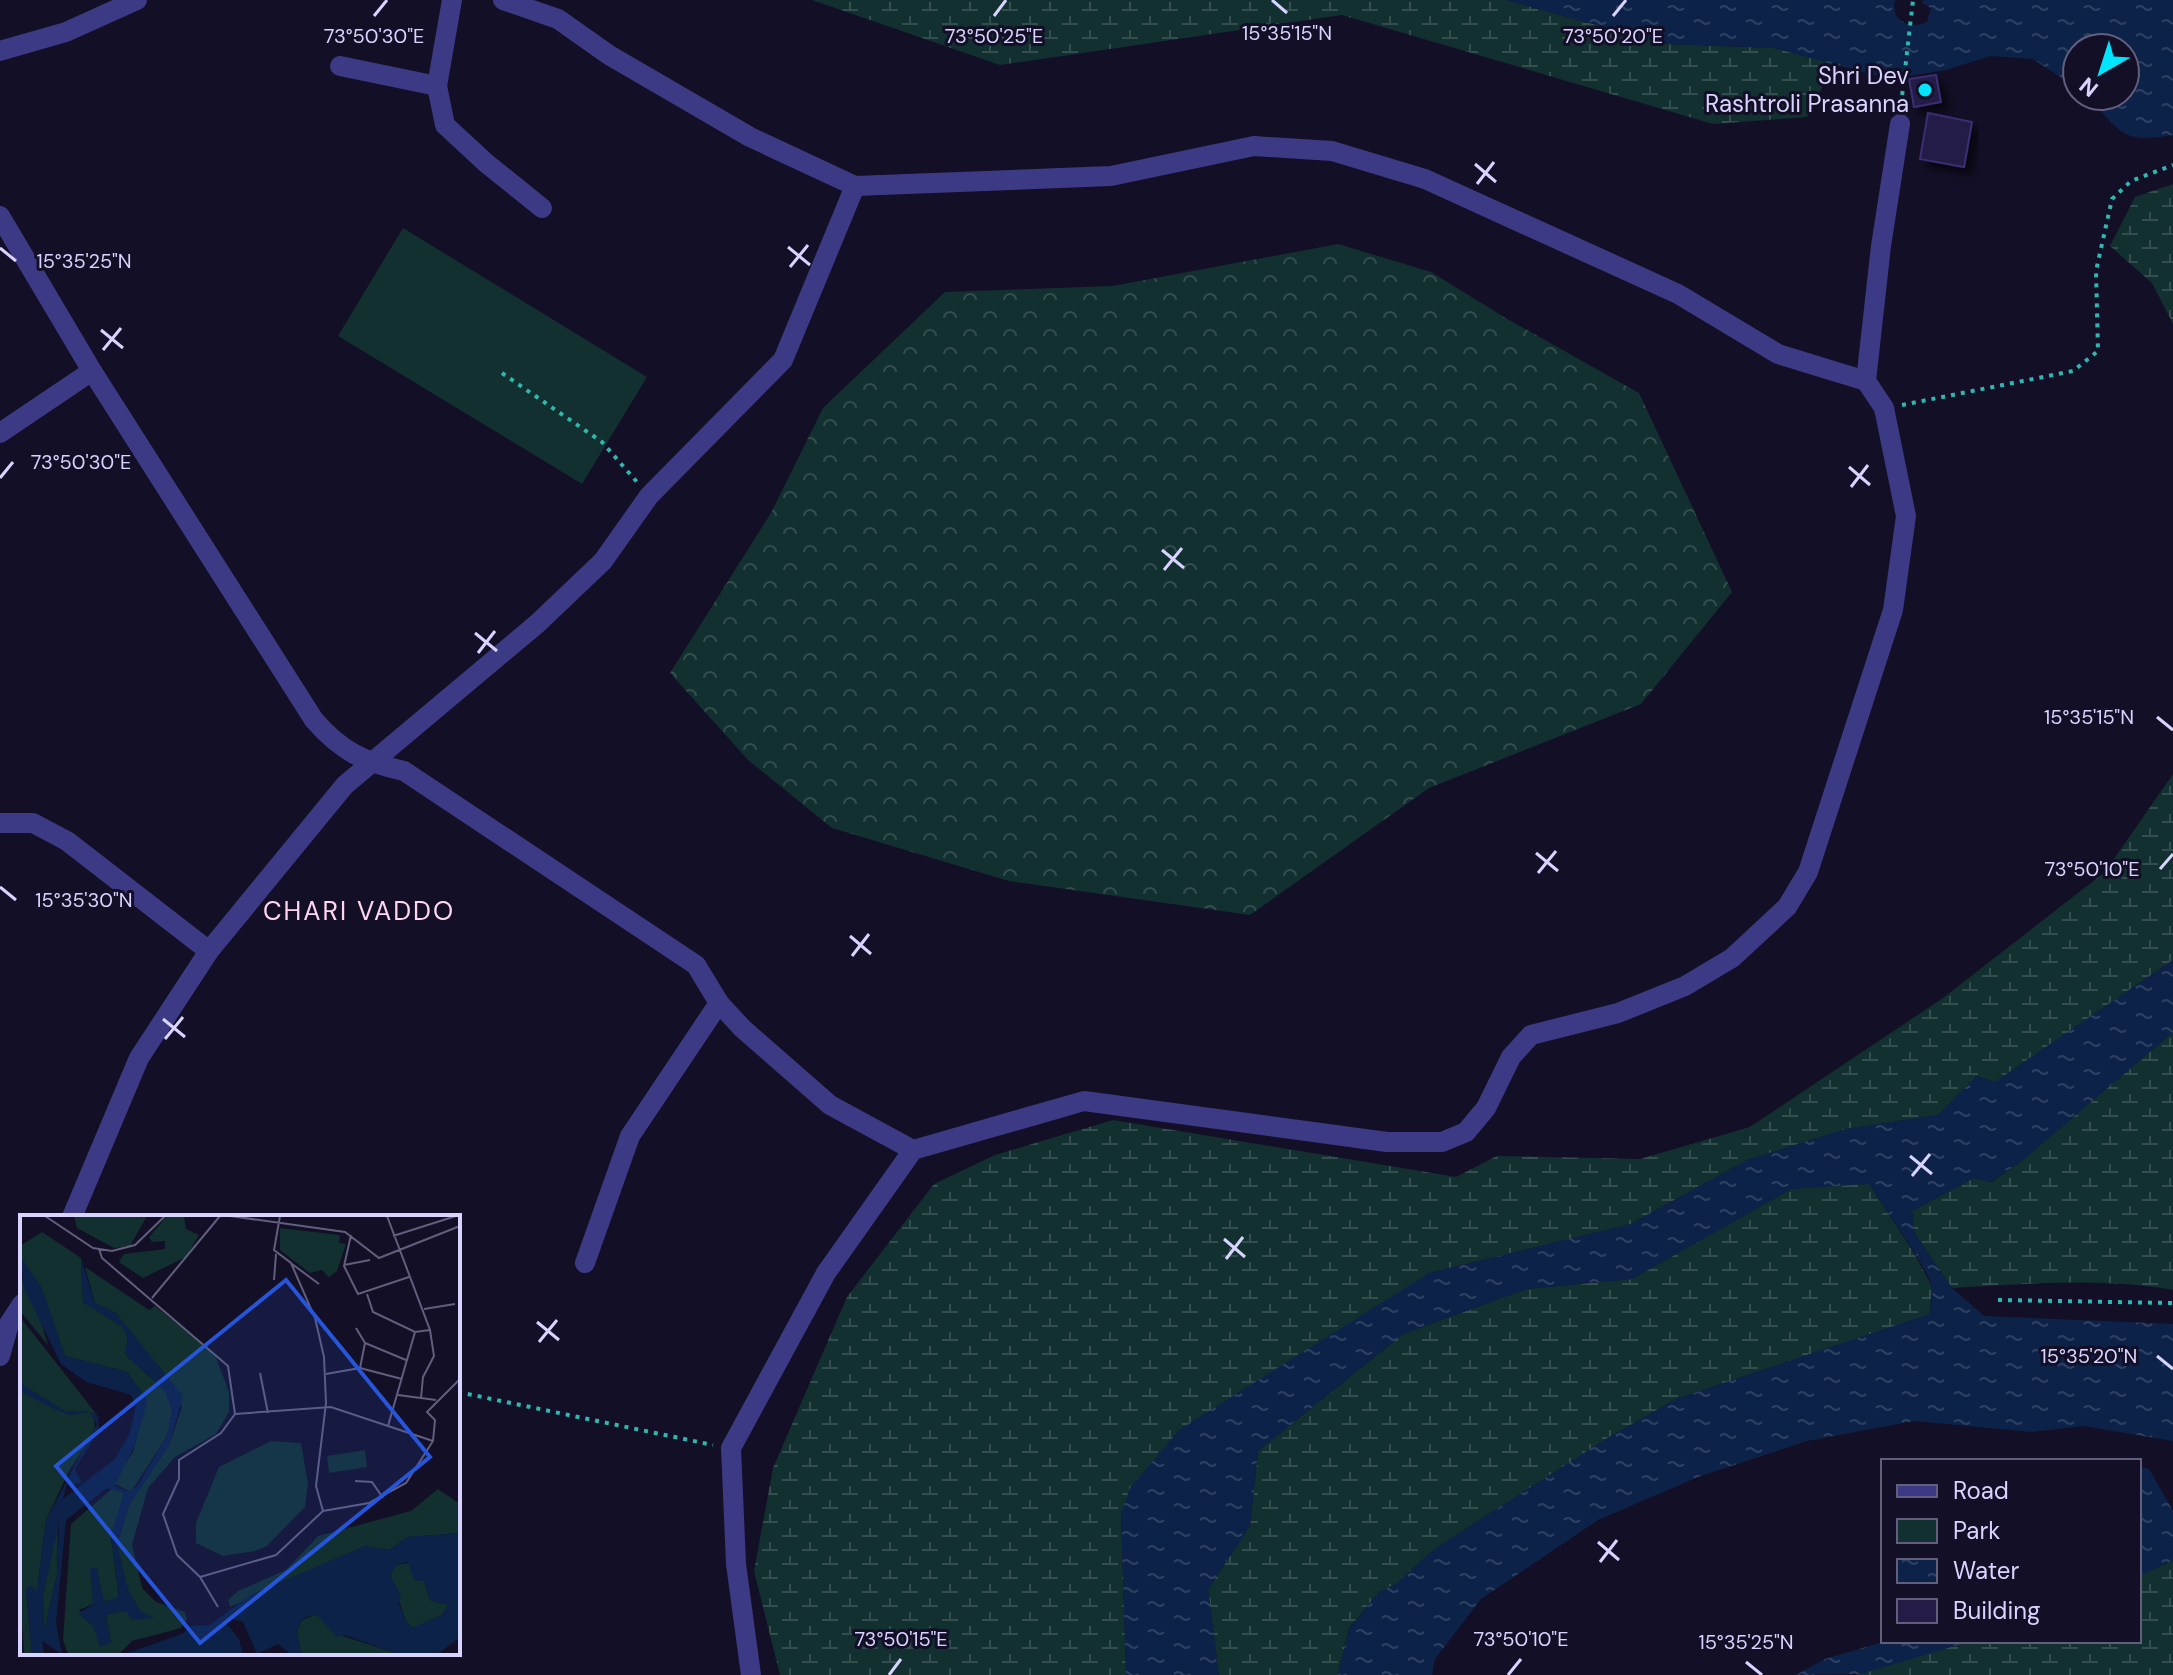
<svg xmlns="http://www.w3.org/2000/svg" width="2173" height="1675" font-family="'DM Sans',sans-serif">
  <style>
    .green { fill: #12302f }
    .forest { fill: url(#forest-crowns) }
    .wetland { fill: url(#wetland-marsh) }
    .water { fill: url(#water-ripples) }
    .building { fill: #241b47; stroke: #3b2d73; stroke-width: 2; filter: url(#shadow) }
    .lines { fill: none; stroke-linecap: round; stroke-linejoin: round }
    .path { stroke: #2fb8b0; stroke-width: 4; stroke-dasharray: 4 6; stroke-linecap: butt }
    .street { stroke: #3d3a85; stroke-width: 20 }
    .ticks { fill: none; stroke: #d9d4ff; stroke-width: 3 }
    .poi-dot { fill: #00e5ff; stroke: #130f26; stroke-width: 3 }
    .labels { text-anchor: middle; stroke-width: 6; stroke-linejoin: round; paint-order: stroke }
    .poi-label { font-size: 24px; fill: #d9d4ff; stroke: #130f26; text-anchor: end }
    .neighbourhood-label { font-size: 26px; letter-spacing: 2px; fill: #ffd6f0; stroke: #130f26 }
    .inset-road { fill: none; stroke: #625e7d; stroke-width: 2 }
    .view { fill: #2655da; fill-opacity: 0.15; stroke: #2655da; stroke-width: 4 }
    .inset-edge { fill: none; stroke: #d9d4ff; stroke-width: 4 }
    .ticks-label { font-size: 20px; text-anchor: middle; fill: #d9d4ff; stroke: #130f26; stroke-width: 6; stroke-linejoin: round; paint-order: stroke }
  </style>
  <defs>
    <pattern id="forest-crowns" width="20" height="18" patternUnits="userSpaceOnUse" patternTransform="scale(2)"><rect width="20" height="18" fill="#12302f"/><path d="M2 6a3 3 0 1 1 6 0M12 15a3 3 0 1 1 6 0" fill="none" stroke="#344d4e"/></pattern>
    <pattern id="wetland-marsh" width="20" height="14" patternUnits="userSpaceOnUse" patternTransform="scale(2)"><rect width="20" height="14" fill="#12302f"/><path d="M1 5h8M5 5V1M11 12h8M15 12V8" fill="none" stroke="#344d4e"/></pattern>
    <pattern id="water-ripples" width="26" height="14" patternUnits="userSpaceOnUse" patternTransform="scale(2)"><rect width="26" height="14" fill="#0c2248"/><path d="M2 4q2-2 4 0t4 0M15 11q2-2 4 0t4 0" fill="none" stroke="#2f4163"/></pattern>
    <filter id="shadow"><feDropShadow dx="7" dy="7" stdDeviation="4" flood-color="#0009"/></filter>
  </defs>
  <rect width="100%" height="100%" fill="#130f26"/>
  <path class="green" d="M403,228L647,377L582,484L338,336Z"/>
  <path class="forest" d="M1338,244L1431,272L1504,317L1639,393L1732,592L1641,704L1429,788L1250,915L1009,881L832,828L748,760L670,673L771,513L823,408L945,292L1113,286Z"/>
  <g class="wetland">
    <path d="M812,0H1506L1666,44L1774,48L1834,64L1807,117L1713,124L1342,15L1000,65Z"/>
    <path d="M2173,184V324L2152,283L2110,246L2135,197Z"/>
    <path d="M2173,774V960L1995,1082L1977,1076L1938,1115L1846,1129L1747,1160L1631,1224L1429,1273L1121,1514L1126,1675H780L754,1571L773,1468L847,1297L934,1184L995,1155L1113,1120L1456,1177L1497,1156L1640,1159L1750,1127L1943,998L2105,872Z"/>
    <path d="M2173,1032V1290C2106,1277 2020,1284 1952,1288L1915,1234L1912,1211L1974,1178L1991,1182L2023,1160Z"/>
    <path d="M1841,1184H1869L1913,1251L1930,1283L1932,1288L1930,1314L1676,1399L1606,1439L1433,1550L1396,1584L1379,1592L1349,1628L1338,1675H1219L1208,1589L1250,1526L1258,1451L1403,1334L1526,1289L1632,1279L1791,1189Z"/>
    <path d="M2173,1560V1675H1856L1971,1641H2139V1576Z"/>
  </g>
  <g class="water">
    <path d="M1506,0H1895C1890,21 1910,30 1927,22L1931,8L1922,3L1923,0H2173V135C2121,144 2120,132 2088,96H2125V48H2077V88L2033,59L1990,56L1946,70L1888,79L1774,48L1666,44Z"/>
    <path d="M2173,960V1032L2023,1160L1990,1182L1974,1178L1912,1211L1915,1234L1952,1288L1984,1316L2173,1324V1441L2083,1426L2032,1432L1914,1421L1807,1441L1698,1477L1598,1520L1481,1599L1435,1659L1432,1675H1338L1349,1629L1379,1592L1396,1584L1433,1550L1606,1439L1676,1399L1930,1314C1931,1306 1933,1296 1932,1288C1929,1268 1882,1205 1869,1184L1791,1189L1632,1279L1526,1289L1403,1334L1258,1451L1250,1526L1208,1589L1219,1675H1126L1121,1514L1130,1488L1180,1429L1429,1273L1631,1224L1747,1160L1846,1129L1938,1115L1977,1076L1995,1082Z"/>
    <path d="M2139,1466L2149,1469L2173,1511V1560L2139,1576Z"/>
    <path d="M1886,1641H1971L1861,1674L1796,1675L1825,1659Z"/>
  </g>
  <g class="building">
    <path d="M1936,75L1941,102L1914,107L1909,79Z"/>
    <path d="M1928,113L1972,122L1964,167L1920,159Z"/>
  </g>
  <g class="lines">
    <g class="path">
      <path d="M1901,105L1913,0"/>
      <path d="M502,373L602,442L637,482"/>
      <path d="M1902,405L2073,371L2098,351L2096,271L2112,199L2131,181L2173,165"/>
      <path d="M1998,1300L2173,1303"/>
      <path d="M458,1392L713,1445"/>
    </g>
    <g class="street">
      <path d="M452,0L437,86L445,125L486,163L542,208"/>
      <path d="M503,0L558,19L609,55L750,137L855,186L1111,176L1254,146L1332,151L1425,179L1678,294L1778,354L1866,381"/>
      <path d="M0,51L66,32L137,0"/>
      <path d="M340,66L437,86"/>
      <path d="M0,216L92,371L314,720C342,752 364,762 404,771L696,965L719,1003L742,1028L830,1105L913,1150"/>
      <path d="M0,433L92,371"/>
      <path d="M0,823H33L67,841L209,951"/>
      <path d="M72,1217L139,1058L209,951L345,785L538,623L603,561L649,496L783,360L855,186"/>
      <path d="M585,1263L630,1136L719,1003"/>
      <path d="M0,1356L9,1324L22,1304"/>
      <path d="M751,1675L736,1564L731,1448L826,1273L913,1150L1084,1101L1387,1142H1442L1466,1132L1486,1108L1511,1057L1531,1035L1618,1013L1685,986L1732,958L1787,907L1808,872L1893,610L1906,516L1884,408L1866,381L1881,246L1900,124"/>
    </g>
  </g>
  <path class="ticks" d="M1272,0L1287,13M374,16L387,0M994,16L1006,0M1613,16L1626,0M1475,164L1496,182M1477,184L1494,162M788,247L810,265M0,248L16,261M790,267L808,245M101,330L123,348M103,350L121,328M1849,467L1870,485M0,478L13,462M1851,487L1868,465M1162,550L1184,568M1164,570L1182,548M475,633L497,651M478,653L495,631M2157,717L2173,730M1536,853L1558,871M2160,869L2173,854M1538,873L1556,851M0,887L16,900M850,936L871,954M852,956L869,934M163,1019L185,1037M165,1039L183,1017M1910,1156L1932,1174M1912,1176L1930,1154M1224,1239L1245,1257M1226,1259L1243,1237M537,1322L559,1340M539,1342L557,1320M2157,1356L2173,1369M1598,1542L1619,1560M1600,1562L1617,1540M1746,1662L1762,1675M889,1675L901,1659M1508,1675L1521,1659"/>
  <circle class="poi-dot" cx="1925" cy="90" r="8"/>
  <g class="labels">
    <g class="poi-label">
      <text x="1909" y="84">Shri Dev<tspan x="1909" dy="28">Rashtroli Prasanna</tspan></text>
    </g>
    <g class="neighbourhood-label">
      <text x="359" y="920">CHARI VADDO</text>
    </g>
  </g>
  <g transform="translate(20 1215)">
    <rect width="440" height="440" fill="#130f26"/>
    <path d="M260,13L320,20L319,28L326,29L317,56L309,62L302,55L290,58L260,35ZM345,235L347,252L309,258L307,241Z" fill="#12302f"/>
    <path d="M54,1H127L110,31L94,33L57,13ZM147,1H164L166,14L179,20L166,42L123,63L99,47L104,39L145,34V26L132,27L129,22ZM251,226L281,228L288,269L285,292L247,331L235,336L203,341L176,328V308L199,252Z" fill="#12302f"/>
    <path d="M22,17L61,43L63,87L103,112L108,123L105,139L146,177L152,196L147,221L111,277L93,268L113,237L127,185L107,157L45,141L21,73L0,41V31ZM65,52L129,95L135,91L195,140L209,177V197L196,219L155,242L128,273L112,330L122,373L136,387L165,397L167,404L161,413L112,426L99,439H48L43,425L51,309L93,273L104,278L91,321L99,383L84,387L73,351V389L59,395L91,428L86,400L105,396L133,403L120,396L107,374L97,329L109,290L149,230L162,192L96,98L75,88ZM0,60L20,103L28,130L0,96ZM0,102L78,201L74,198L75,218L50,254L26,305L17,376L6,374L12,439H4L2,407L0,425V176L50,200L65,197H45L0,168ZM418,274L440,289V318L388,322L369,335L345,331L210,392L208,385L218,376L266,355L298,321L391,296ZM38,308L37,359L24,417L23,380ZM389,348L394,365L404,366L410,385L428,390L422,400L393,413L386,406L370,360L376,350ZM297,399L320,420L378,439H281L277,416L282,405Z" fill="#12302f"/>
    <path d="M0,41L22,73L45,141L107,157L127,185L116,227L95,271L110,277L118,270L147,221L152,196L146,177L105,139L108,123L103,112L63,87L61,43L75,88L96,98L163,181L149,230L109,290L97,328L108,374L120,396L134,403L113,405L105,396L86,400L91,428L80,432L73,411L58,399L73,389L70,353H77L84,387L99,381L91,321L104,278L87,273L46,305L36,408L42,439L22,426L24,439H12L6,374L11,370L17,376L26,305L77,209L69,197L50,200L34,194L0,176V168L45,196H69L78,201L79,213L74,223L55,254L62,268L47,269L43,284L95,244L110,218L116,190L111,180L66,167L41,149L4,73ZM39,308L37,359L24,417L23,380ZM440,318V422L418,439H378L324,420L317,422L296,399L282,404L277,416L281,439H270L258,429L237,439L223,407L208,403L204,405L219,424L223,439H105L162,419L171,411L190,410L230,380L345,331L369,335L388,322ZM388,347L394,365L404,366L410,385L428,390L422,400L393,413L386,406L379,389L381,380L370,360L376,350Z" fill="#0c2248" fill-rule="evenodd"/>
    <path class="inset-road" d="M25,1L73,33L92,36L115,30L145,1M210,1L325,17L359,43L440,11M260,1L254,35L271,48L295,103L304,142L306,188L296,271L303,296M367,1L410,115L414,141L403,162L401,183M331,20L324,51L338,79L389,62M373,21L436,1M79,34L82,43L208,151L215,199L201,218L159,245V264L143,299L157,340L180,362L198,392M272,49L299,69M324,50L350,45M254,65L256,39M347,79L353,97L395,117L410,115M132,83L200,1M404,94L435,89M336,113L345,128L386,145M345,128L340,153L382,164M240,158L248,198M306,159L340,153M378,180L416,185M215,199L311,192L413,226M368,211L395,117M335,266L352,267L363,283M180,362L256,340L303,296L349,288L386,268L413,226L415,205L407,197L440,164"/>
    <path class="view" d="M266,65L410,242L180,428L36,251Z"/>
    <rect width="440" height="440" class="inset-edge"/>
  </g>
  <g class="ticks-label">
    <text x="1287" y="40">15°35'15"N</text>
    <text x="374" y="43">73°50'30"E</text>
    <text x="994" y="43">73°50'25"E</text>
    <text x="1613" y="43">73°50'20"E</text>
    <text x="84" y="268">15°35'25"N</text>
    <text x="81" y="469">73°50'30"E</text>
    <text x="2089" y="724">15°35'15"N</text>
    <text x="2092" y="876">73°50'10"E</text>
    <text x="84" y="907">15°35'30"N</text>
    <text x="2089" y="1363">15°35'20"N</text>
    <text x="901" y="1646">73°50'15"E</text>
    <text x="1521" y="1646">73°50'10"E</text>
    <text x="1746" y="1649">15°35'25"N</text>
  </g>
  <rect x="1881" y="1459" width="260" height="184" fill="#130f26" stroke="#625e7d" stroke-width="2"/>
  <rect x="1897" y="1485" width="40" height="12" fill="#3d3a85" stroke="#625e7d" stroke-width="2"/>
  <text x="1953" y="1499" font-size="24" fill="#d9d4ff">Road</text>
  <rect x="1897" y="1519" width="40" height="24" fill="#12302f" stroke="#625e7d" stroke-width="2"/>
  <text x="1953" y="1539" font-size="24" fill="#d9d4ff">Park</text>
  <rect x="1897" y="1559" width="40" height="24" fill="url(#water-ripples)" stroke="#625e7d" stroke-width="2"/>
  <text x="1953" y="1579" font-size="24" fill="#d9d4ff">Water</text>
  <rect x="1897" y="1599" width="40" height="24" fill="#241b47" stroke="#625e7d" stroke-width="2"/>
  <text x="1953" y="1619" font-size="24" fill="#d9d4ff">Building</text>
  <g transform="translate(2101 72) rotate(219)"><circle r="38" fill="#130f26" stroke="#625e7d" stroke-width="2"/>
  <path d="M0-6L14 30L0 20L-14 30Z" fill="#00e5ff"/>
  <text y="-12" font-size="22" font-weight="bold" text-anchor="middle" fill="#d9d4ff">N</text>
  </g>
</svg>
